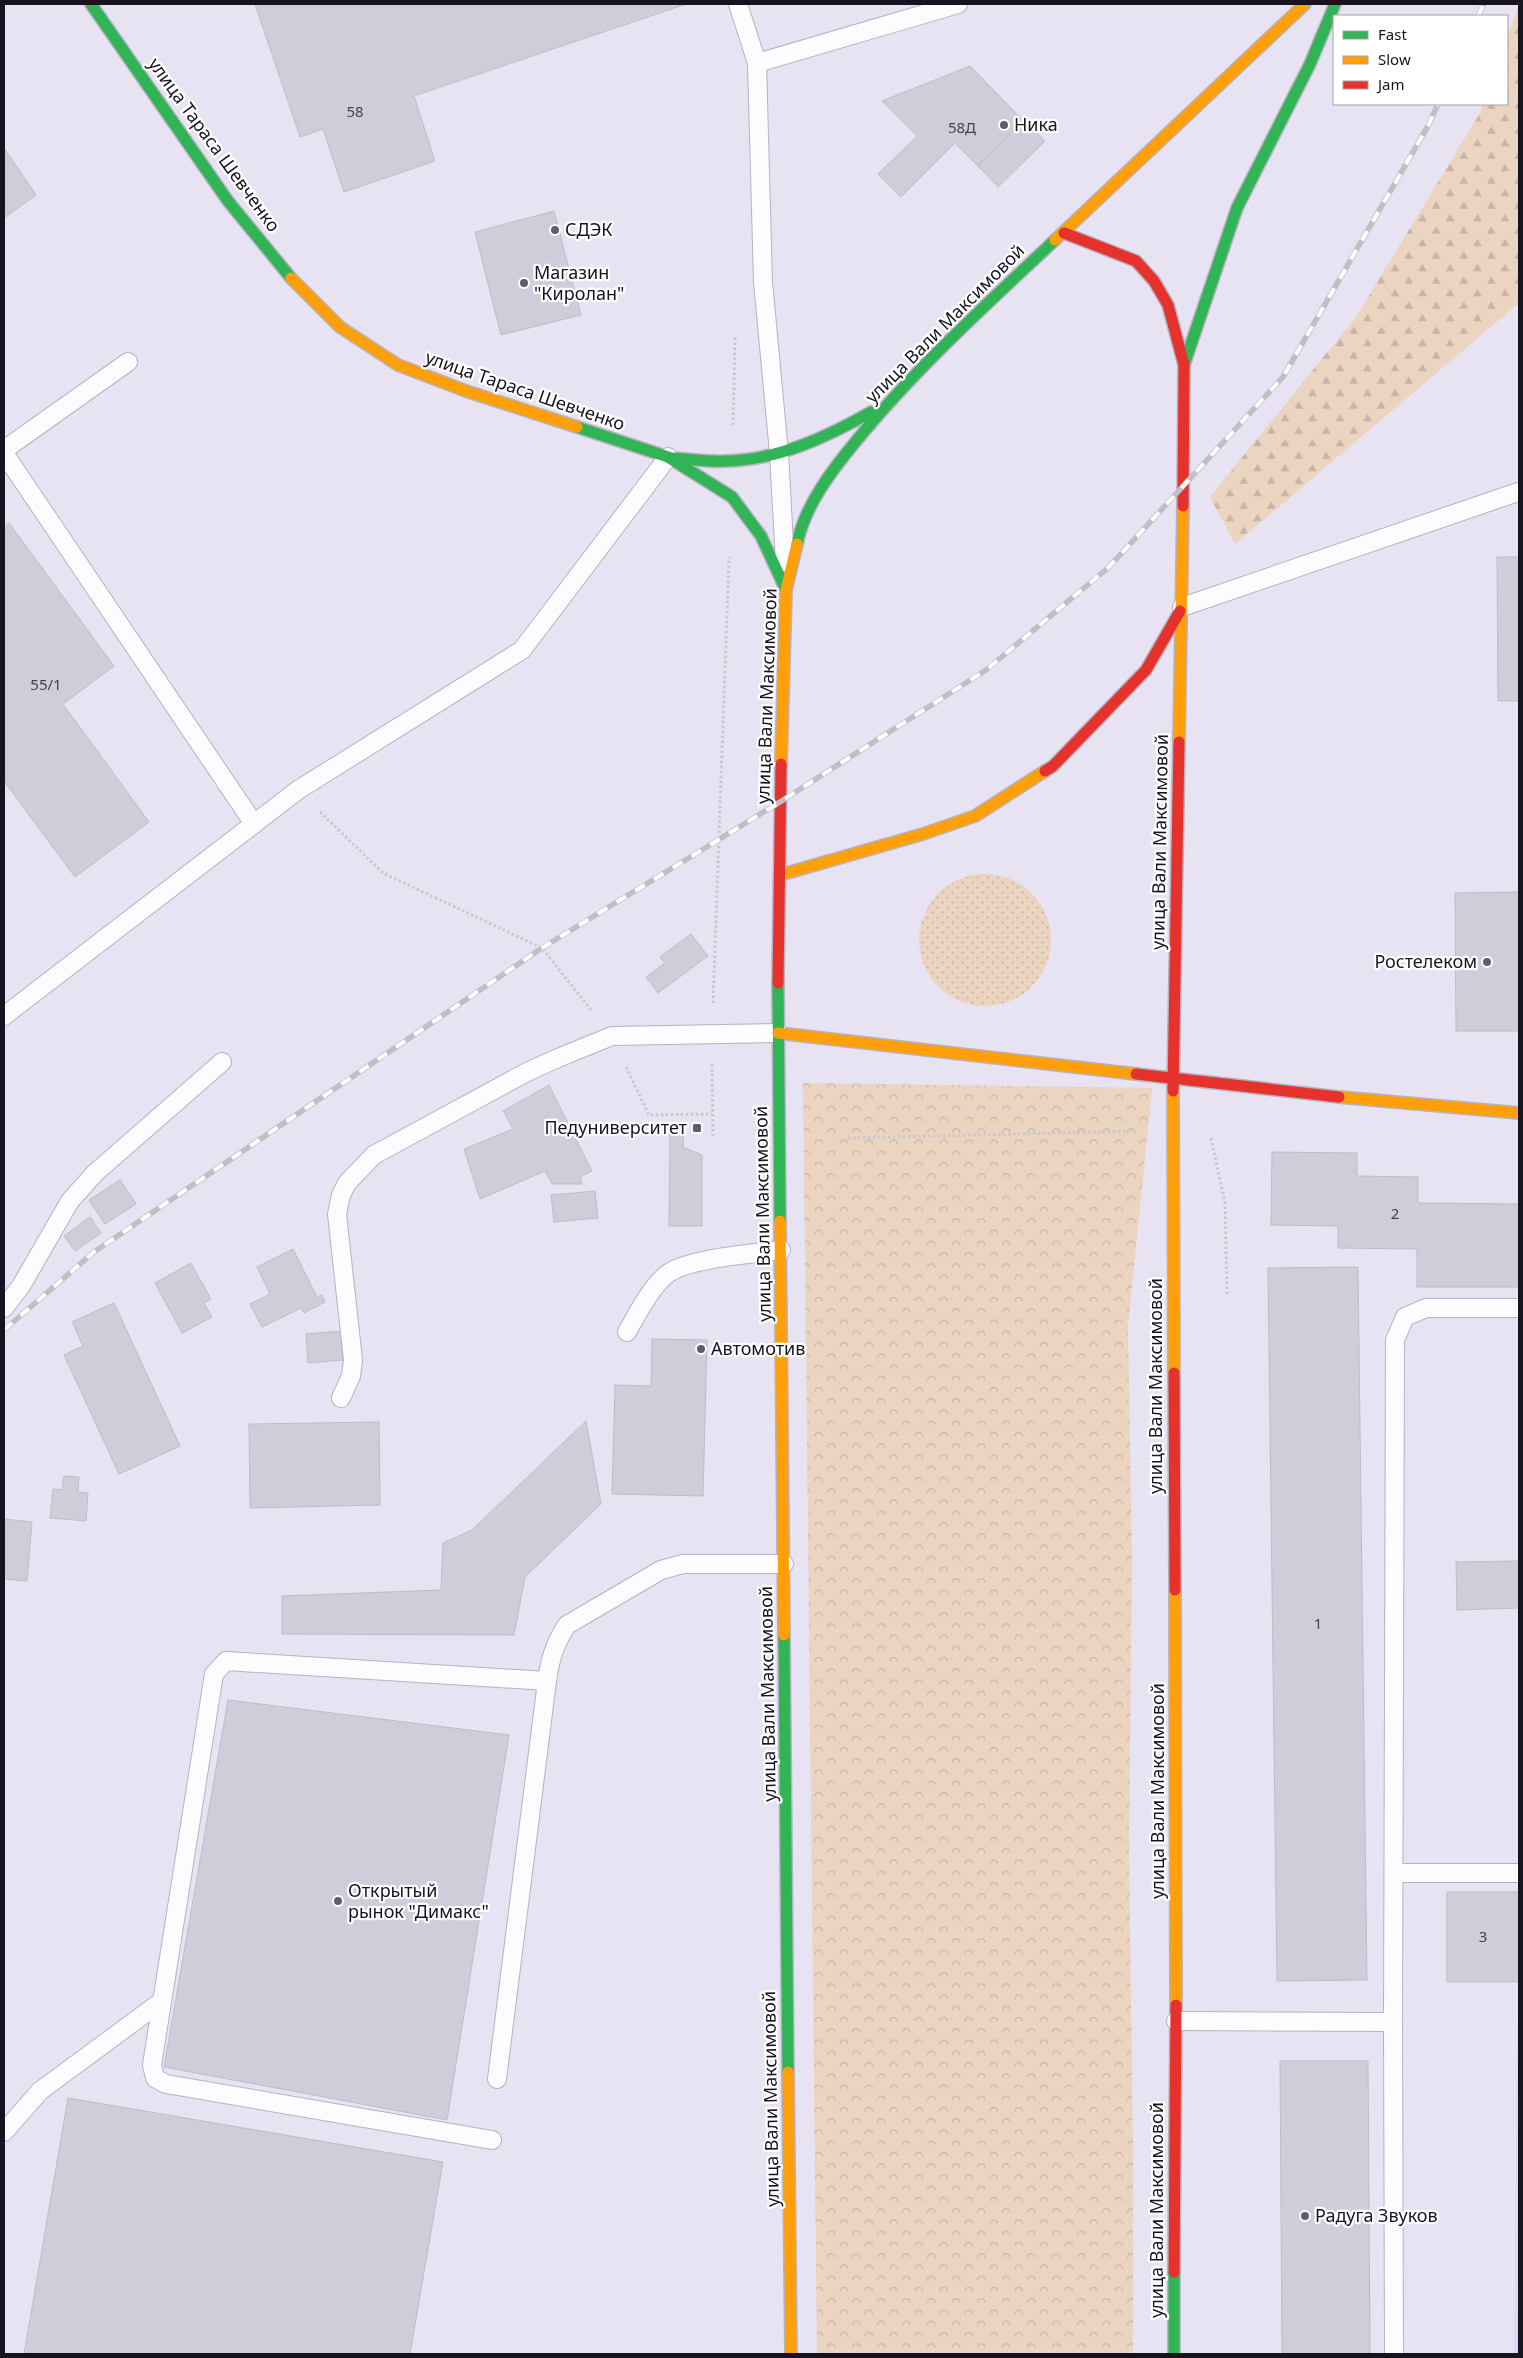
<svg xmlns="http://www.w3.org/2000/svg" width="1523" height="2358" font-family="'Noto Sans',sans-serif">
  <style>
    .built { fill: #e0d7f6 }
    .grass { fill: url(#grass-dots) }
    .forest { fill: url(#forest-firs) }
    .park { fill: url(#park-crowns) }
    .building { fill: #d1ccda; stroke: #bfbbc8 }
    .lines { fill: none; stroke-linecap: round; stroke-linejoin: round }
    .lane-casing { stroke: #b6b2c0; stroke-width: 20 }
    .fast-casing { stroke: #b6b2c0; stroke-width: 14 }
    .slow-casing { stroke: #b6b2c0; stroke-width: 14 }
    .jam-casing { stroke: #b6b2c0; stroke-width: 14 }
    .path { stroke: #cac8ce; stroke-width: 3; stroke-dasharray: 2.5 2.5; stroke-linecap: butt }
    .lane { stroke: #fcfbfd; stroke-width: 18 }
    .fast { stroke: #30b455; stroke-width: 11 }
    .slow { stroke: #ff9f0a; stroke-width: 11 }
    .jam { stroke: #e5322d; stroke-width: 11 }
    .rail-casing { stroke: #c1bfc4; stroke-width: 5.5 }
    .rail { stroke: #fff; stroke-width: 4; stroke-dasharray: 11; stroke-linecap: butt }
    .poi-dot { fill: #605c6a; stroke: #fff; stroke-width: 2 }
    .labels { text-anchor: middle; stroke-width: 4.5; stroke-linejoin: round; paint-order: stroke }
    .number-label { font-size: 15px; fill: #46414e }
    .poi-label { font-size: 18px; fill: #171320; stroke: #fff; text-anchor: start }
    .street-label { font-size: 18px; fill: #171320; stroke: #fff }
  </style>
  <defs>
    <pattern id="grass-dots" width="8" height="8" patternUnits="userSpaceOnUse" patternTransform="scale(1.25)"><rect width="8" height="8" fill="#ebd4c0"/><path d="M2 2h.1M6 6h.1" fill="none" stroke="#c9b5a5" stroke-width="1.8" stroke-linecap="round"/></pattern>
    <pattern id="forest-firs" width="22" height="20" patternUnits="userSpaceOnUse" patternTransform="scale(1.25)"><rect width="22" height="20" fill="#ebd4c0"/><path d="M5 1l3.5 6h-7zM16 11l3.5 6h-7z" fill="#c9b5a5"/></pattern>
    <pattern id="park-crowns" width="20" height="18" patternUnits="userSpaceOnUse" patternTransform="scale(1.25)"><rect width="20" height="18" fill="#ebd4c0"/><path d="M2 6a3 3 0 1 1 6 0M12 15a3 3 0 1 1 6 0" fill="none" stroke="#c9b5a5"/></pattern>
  </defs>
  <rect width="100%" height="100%" fill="#e8e3f3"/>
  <path class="built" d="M1517,2022H1519V2354H1514Z"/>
  <circle class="grass" cx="985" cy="940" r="66"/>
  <path class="forest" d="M1519,4V303L1235,544L1210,497L1356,317L1480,113L1483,104H1507V38Z"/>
  <path class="park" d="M803,1083L1152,1088L1128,1327L1132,1561L1129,1852L1133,2143V2354H817Z"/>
  <g class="building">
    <path d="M255,4H686L414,96L435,161L344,192L323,129L300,137Z"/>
    <path d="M970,66L1023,120L978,166L955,143L901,197L878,174L917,136L882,101Z"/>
    <path d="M1023,120L1045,141L998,187L978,166Z"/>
    <path d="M4,148L36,195L4,218Z"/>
    <path d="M554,211L581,315L501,335L475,232Z"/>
    <path d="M9,523L114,666L63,704L149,822L75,877L4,781V528Z"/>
    <path d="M1497,557H1519V701H1498Z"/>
    <path d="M1519,892V1031H1456L1455,893Z"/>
    <path d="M691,934L708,956L658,993L646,977L665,963L660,957Z"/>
    <path d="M549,1085L592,1171L580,1177L582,1184H552L545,1171L480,1199L464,1149L513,1129L503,1111Z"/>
    <path d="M670,1126H684L683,1147L702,1155V1226H669Z"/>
    <path d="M1272,1152L1357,1153V1176L1418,1177V1203L1519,1204V1287H1417V1249L1338,1248V1226L1271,1225Z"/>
    <path d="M120,1180L136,1204L105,1224L89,1200Z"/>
    <path d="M595,1191L598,1218L554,1222L551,1195Z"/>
    <path d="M90,1217L101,1233L75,1251L64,1236Z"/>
    <path d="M293,1249L317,1297L322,1295L325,1302L304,1313L301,1308L262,1327L250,1304L270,1294L257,1267Z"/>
    <path d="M191,1263L211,1299L204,1303L212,1317L182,1333L155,1283Z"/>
    <path d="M1358,1267L1367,1980L1277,1981L1268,1268Z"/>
    <path d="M114,1303L180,1446L119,1474L64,1355L83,1346L72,1322Z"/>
    <path d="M341,1331L343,1360L308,1363L306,1334Z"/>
    <path d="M652,1339L707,1340L703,1496L612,1494L615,1385L651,1386Z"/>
    <path d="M586,1421L601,1504L525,1577L514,1635L282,1634V1596L441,1590L443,1543L472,1530Z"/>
    <path d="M379,1422L380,1505L250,1508L249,1424Z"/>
    <path d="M64,1476L79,1477L78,1492L88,1493L86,1521L50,1518L53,1489L62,1490Z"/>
    <path d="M4,1519L32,1522L27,1581L4,1579Z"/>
    <path d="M1519,1561V1608L1457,1610L1456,1562Z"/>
    <path d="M228,1700L509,1735L447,2120L164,2067Z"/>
    <rect x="1447" y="1892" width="72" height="90"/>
    <path d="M1280,2061H1368L1370,2354H1282Z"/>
    <path d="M68,2098L443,2162L410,2354H24Z"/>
  </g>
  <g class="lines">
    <g class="lane-casing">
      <g id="lane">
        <path d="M738,4L757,63L763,282L779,453L785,562"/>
        <path d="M757,63L958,4"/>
        <path d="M4,450L128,362"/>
        <path d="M4,453L254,824"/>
        <path d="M1182,607L1518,492"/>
        <path d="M4,1016L298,790L522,650L668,457"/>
        <path d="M4,1308L21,1286L70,1201L95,1173L222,1062"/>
        <path d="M627,1332C638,1313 649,1290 666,1275C687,1258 752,1254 781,1250"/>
        <path d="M341,1398L351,1376L353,1360L337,1214L341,1195L347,1183L374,1155L527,1072L558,1058L612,1036L778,1033"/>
        <path d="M1395,1873H1519"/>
        <path d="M1176,2021L1393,2022L1395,1340L1405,1317L1426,1308H1519"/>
        <path d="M1393,2022L1394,2354"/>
        <path d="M497,2079L547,1681C550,1659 555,1643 567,1625L661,1570L683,1564H784"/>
        <path d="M4,2132L40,2091L162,2001"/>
        <path d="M492,2140L166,2084L155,2078L152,2065L214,1674L226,1661L547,1681"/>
      </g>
    </g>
    <g class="fast-casing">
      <g id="fast">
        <path d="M91,4L228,201L291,278"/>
        <path d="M1184,365L1237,208L1310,64L1335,4"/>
        <path d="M577,427L668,457L732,497L761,536L786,590"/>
        <path d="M672,458C690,459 708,462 726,461C778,460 827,437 871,412"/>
        <path d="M797,544C805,505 832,470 857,440C917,367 987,304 1055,240"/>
        <path d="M778,983L780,1221"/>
        <path d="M784,1635L788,2072"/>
        <path d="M1174,2354V2272"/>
      </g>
    </g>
    <g class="slow-casing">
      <g id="slow">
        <path d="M1055,240L1305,4"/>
        <path d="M291,278L340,327L398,365L466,391L577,427"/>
        <path d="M1179,742L1183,506"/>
        <path d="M781,764L786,590L797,544"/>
        <path d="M780,875L923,834L975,816L1045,771"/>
        <path d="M778,1033L1136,1074"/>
        <path d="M1173,1091L1174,1373"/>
        <path d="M1339,1097L1519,1113"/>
        <path d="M780,1221L784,1635"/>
        <path d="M1175,1590L1176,2005"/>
        <path d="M788,2072L791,2354"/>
      </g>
    </g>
    <g class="jam-casing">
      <g id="jam">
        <path d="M1064,233L1136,261L1154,281L1168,305L1184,365L1183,506"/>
        <path d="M1045,771L1053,766L1146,670L1180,611"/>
        <path d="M778,983L781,764"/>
        <path d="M1136,1074L1339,1097"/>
        <path d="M1173,1091L1179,742"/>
        <path d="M1174,1373L1175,1590"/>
        <path d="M1174,2272L1176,2005"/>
      </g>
    </g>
    <g class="path">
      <path d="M733,425L735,337"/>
      <path d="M320,812L383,873L542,948L592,1011"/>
      <path d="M713,1003L729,557"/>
      <path d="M712,1064L713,1138"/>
      <path d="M626,1067L649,1115L712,1114"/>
      <path d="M848,1138L1137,1131"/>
      <path d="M1211,1138L1225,1203L1227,1296"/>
    </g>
    <use href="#lane" class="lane"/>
    <use href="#fast" class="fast"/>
    <use href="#slow" class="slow"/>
    <use href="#jam" class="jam"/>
    <g class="rail-casing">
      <g id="rail">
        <path d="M1478,16L1484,4"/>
        <path d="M4,1330L94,1252L542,948L780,802L986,670L1109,567L1283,377L1428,126L1438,104"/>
      </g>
    </g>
    <use href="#rail" class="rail"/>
  </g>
  <g class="poi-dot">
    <circle cx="1004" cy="125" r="5"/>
    <circle cx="555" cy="230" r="5"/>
    <circle cx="524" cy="283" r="5"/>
    <circle cx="1487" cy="962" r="5"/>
    <rect x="692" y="1123" width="10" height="10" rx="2.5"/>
    <circle cx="701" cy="1349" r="5"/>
    <circle cx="338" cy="1901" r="5"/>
    <circle cx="1305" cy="2216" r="5"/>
  </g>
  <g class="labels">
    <g class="number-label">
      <text x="355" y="117">58</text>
      <text x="962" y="133">58Д</text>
      <text x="46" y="690">55/1</text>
      <text x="1395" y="1219">2</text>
      <text x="1318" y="1629">1</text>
      <text x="1483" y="1942">3</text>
    </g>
    <g class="poi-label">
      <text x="1014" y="131">Ника</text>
      <text x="565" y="236">СДЭК</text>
      <text x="534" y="279">Магазин<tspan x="534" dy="21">"Киролан"</tspan></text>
      <text x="1477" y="968" text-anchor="end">Ростелеком</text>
      <text x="687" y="1134" text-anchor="end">Педуниверситет</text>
      <text x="711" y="1355">Автомотив</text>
      <text x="348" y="1897">Открытый<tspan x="348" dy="21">рынок "Димакс"</tspan></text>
      <text x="1315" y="2222">Радуга Звуков</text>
    </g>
    <g class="street-label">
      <text transform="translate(214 145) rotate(54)" y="6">улица Тараса Шевченко</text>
      <text transform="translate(945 324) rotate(-45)" y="6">улица Вали Максимовой</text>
      <text transform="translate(525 391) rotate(19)" y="6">улица Тараса Шевченко</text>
      <text transform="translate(767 696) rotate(-88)" y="6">улица Вали Максимовой</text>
      <text transform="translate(1160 842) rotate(-89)" y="6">улица Вали Максимовой</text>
      <text transform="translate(763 1214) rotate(-91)" y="6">улица Вали Максимовой</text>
      <text transform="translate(1156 1386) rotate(-90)" y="6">улица Вали Максимовой</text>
      <text transform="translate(768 1694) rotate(-91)" y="6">улица Вали Максимовой</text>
      <text transform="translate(1158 1791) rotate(-90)" y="6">улица Вали Максимовой</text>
      <text transform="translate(771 2099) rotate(-91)" y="6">улица Вали Максимовой</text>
      <text transform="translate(1157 2210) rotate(-90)" y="6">улица Вали Максимовой</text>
    </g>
  </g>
  <rect width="1523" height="2358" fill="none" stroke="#171320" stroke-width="10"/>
  <rect x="1333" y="15" width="175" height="90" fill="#ffffff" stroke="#a2a1a6"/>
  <rect x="1343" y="31" width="25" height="8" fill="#30b455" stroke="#a2a1a6"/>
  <text x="1378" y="40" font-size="15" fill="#171320">Fast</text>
  <rect x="1343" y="56" width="25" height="8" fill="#ff9f0a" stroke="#a2a1a6"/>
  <text x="1378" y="65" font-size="15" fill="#171320">Slow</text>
  <rect x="1343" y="81" width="25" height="8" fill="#e5322d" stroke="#a2a1a6"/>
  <text x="1378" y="90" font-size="15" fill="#171320">Jam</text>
</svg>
